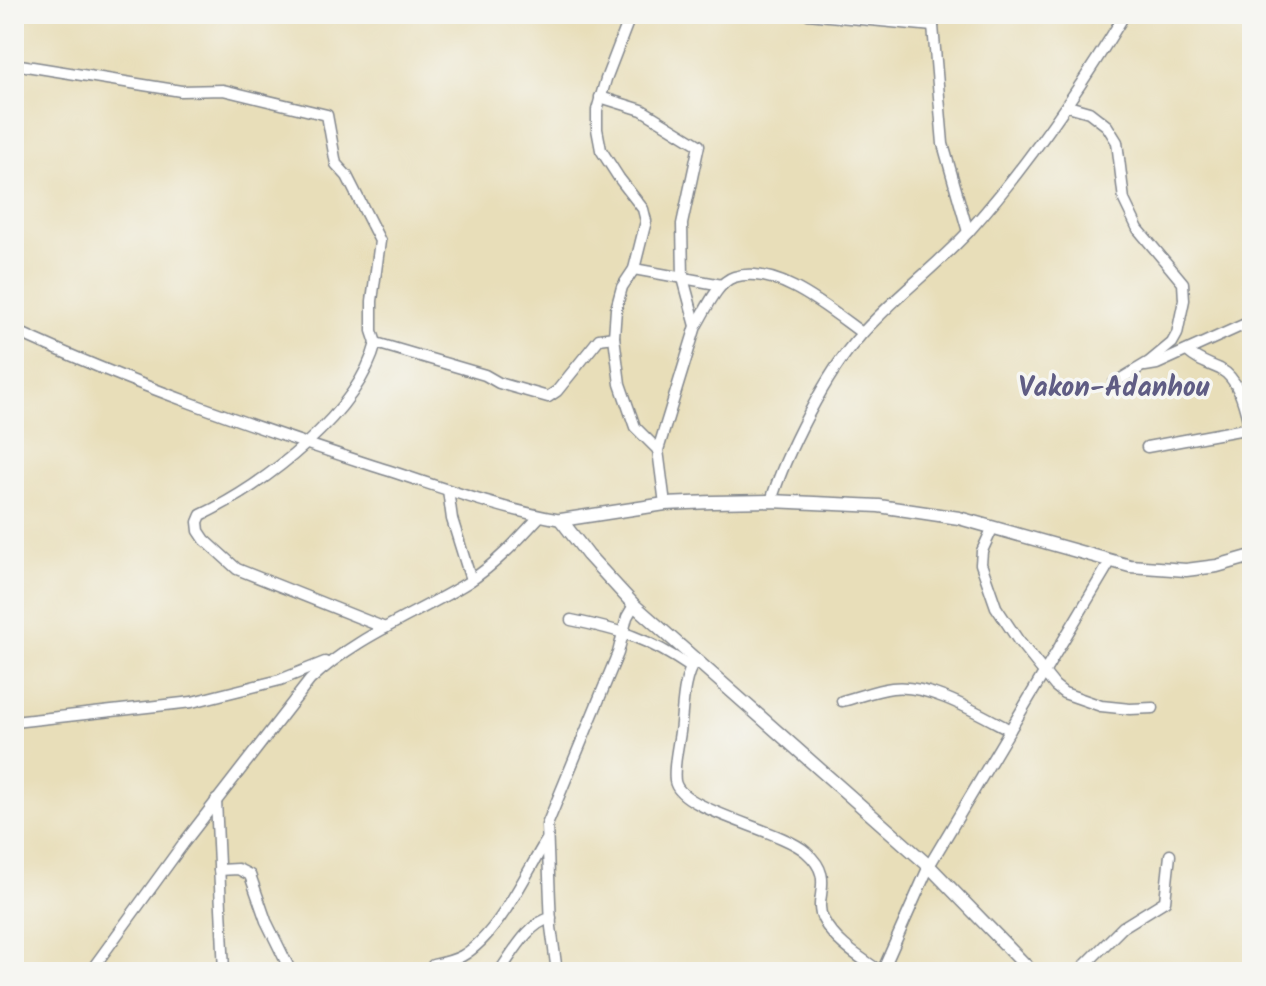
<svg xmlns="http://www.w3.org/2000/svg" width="1266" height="986" font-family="Kalam,sans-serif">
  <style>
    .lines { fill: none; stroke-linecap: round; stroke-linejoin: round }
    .minor-casing { stroke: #82868c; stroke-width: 13 }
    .major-casing { stroke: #82868c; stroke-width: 15 }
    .minor { stroke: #fff; stroke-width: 10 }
    .major { stroke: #fff; stroke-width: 12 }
    .labels { text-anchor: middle; stroke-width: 7; stroke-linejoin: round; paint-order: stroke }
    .quarter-label { font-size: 28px; font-weight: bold; fill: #605d84; stroke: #f6f6f2 }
  </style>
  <rect width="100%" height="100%" fill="#f6f6f2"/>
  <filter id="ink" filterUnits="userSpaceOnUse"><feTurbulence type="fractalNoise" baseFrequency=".0125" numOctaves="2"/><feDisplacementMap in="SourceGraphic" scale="16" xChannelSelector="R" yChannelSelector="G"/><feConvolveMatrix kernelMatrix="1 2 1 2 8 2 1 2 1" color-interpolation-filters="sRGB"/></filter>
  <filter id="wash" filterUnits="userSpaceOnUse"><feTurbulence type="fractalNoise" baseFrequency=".006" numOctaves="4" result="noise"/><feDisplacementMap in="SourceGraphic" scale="32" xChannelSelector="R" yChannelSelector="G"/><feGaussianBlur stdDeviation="1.8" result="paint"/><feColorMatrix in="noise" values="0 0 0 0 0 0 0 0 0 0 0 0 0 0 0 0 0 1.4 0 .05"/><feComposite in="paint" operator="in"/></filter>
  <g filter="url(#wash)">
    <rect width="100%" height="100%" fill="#e8deb9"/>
  </g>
  <g filter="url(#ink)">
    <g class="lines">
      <g class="minor-casing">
        <g id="minor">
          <path d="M631,14L606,79L597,110V129L601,150L619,178L643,209L646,221L634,269L622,287L616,309L614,337L620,384L635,427L658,450L665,504"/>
          <path d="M808,14L933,26"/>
          <path d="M932,14L943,144L968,232"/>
          <path d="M14,60L20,65L181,91L223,90L327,115L336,164L347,176L380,241L372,301V331L376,343L485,375L499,383L548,397L557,391L599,339L614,337"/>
          <path d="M600,97L642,110L699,145L682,224L683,278L696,326L658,450"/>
          <path d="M1068,106L1089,112L1107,126L1117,142L1124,200L1138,229L1183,283L1184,300L1177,334L1172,343L1149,362L1114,383"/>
          <path d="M634,269L722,285"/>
          <path d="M696,326C705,312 717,282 734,277C777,264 830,310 862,333"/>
          <path d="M14,330C131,384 251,426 374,466C435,485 498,509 561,520"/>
          <path d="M376,343C358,413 265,485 201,515L198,522L199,531L205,540L237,569L385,628"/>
          <path d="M1187,351C1198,361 1207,363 1220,369C1242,380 1246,415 1252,436"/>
          <path d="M1145,366L1157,364L1252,321"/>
          <path d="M1147,447L1250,428"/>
          <path d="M448,490L452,519L471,580"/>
          <path d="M771,501C786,453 826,373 860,336C893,298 935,268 969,231C1029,164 1079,90 1125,14"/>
          <path d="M993,527L982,551L981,564L996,607L1018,640L1055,686L1064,693L1101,706L1130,709L1153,708"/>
          <path d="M571,620C620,630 648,638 690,667"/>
          <path d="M695,661C682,679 683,711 680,732C678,747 673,766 675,781C679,810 780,829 806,852C837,879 812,897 823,919C834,942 861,958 881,972"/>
          <path d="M842,701C859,697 875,690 892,688C928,683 978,713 1010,730"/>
          <path d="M14,722L192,702L280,680L325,662"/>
          <path d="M216,800L224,972"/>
          <path d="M219,870L238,869L250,875L266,921L291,972"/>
          <path d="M433,965C443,963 453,961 462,956C498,935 524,877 546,841"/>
          <path d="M90,972L183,844L310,680C355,637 415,615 467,583C495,565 517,541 539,517"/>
          <path d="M499,972C513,953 528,923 551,918"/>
          <path d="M557,972L551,927L547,825L618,653L627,617L634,605"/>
          <path d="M882,972L929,866L1110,562"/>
          <path d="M1078,972L1123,927L1165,901L1170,855"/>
        </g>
      </g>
      <g class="major-casing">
        <path id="major" d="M1032,972L929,866L634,605L588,555L561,520L665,504L712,502L771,501L879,506L959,518L1130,566L1186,570L1217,566L1252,556"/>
      </g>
      <use href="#minor" class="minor"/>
      <use href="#major" class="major"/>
    </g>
  </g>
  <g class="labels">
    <g class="quarter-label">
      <text x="1114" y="396">Vakon-Adanhou</text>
    </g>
  </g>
  <rect width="1266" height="986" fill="none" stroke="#f6f6f2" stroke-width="48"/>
</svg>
